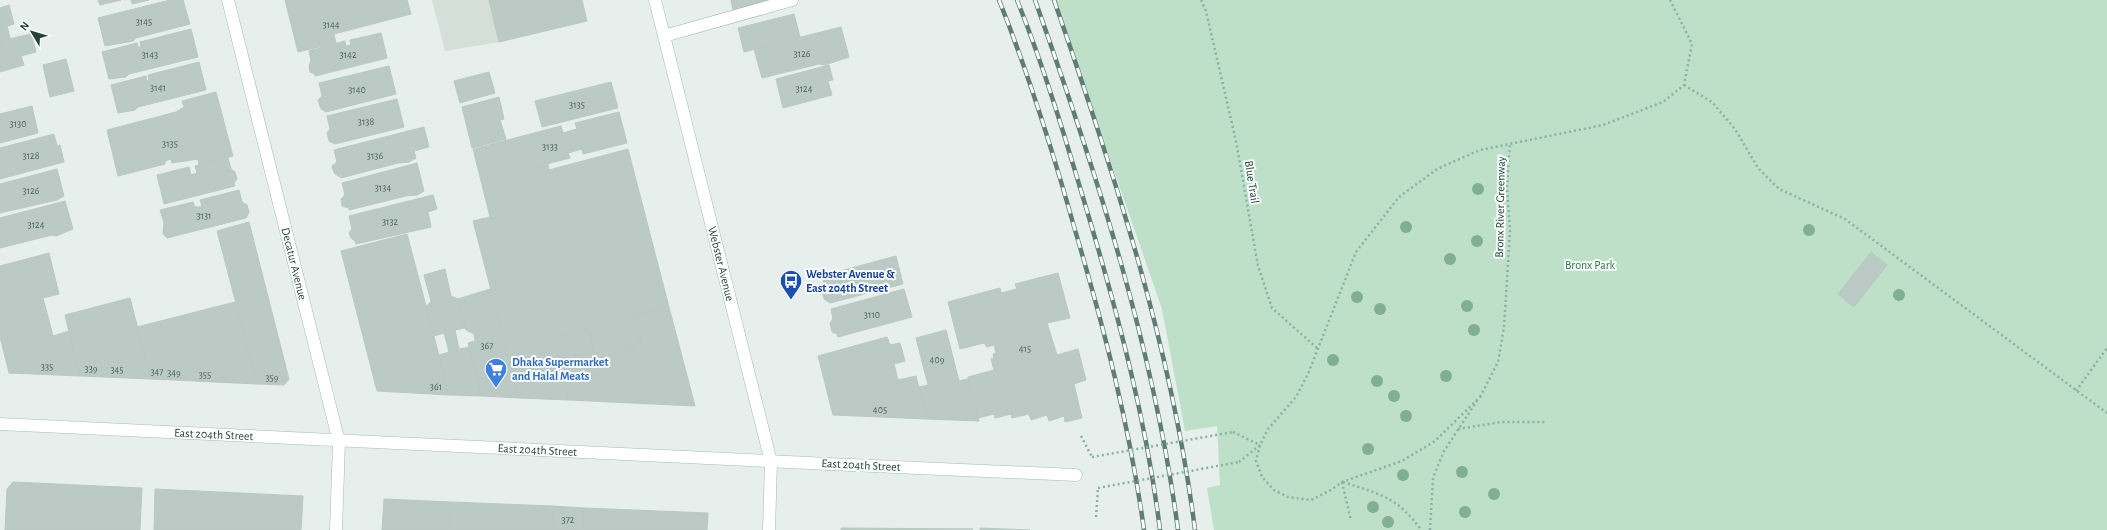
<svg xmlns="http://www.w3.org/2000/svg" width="2107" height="530" font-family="'Alegreya Sans',sans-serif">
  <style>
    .built { fill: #d4dfda }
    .green { fill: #bfe0c8 }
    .building { fill: #bbcac4; stroke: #b8c9c2 }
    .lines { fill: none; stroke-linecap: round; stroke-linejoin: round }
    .service-casing { stroke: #a8b8b2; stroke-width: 13 }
    .minor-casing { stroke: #a8b8b2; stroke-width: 13 }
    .secondary-casing { stroke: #a4bbb3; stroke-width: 13 }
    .path { stroke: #86b3a5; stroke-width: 2.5; stroke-dasharray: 2 3; stroke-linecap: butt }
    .service { stroke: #fff; stroke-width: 12 }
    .minor { stroke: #fff; stroke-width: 12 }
    .secondary { stroke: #fff; stroke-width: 12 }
    .rail-casing { stroke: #5f7d75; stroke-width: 4.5 }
    .rail { stroke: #f7fbf9; stroke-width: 3; stroke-dasharray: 9; stroke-linecap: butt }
    .path-bridge { stroke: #86b3a5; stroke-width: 2.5; stroke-dasharray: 2 3; stroke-linecap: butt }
    .tree { fill: #80af93 }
    .labels { text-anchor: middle; stroke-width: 4; stroke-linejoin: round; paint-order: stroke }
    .number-label { font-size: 10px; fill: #4a645c }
    .street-label { font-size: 12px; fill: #24423a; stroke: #f7fbf9 }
    .park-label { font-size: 12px; fill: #2d7a4b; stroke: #f7fbf9 }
    .transit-label { font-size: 12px; font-weight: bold; fill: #164399; stroke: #f7fbf9; text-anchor: start }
    .shop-label { font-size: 12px; font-weight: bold; fill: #366cbe; stroke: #f7fbf9; text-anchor: start }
  </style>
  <rect width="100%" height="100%" fill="#e6efeb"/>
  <path class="built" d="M432,0H582L587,21L499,42L445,51Z"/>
  <path class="green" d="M1055,0H2107V530H1214L1207,488L1220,485L1217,426L1185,431L1162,309Z"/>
  <g class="building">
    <path d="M98,0H121L100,5Z"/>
    <path d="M131,0H149L132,4Z"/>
    <path d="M170,0H183L190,24L136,38L133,41L105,46L98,18Z"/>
    <path d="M285,0H407L411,14L334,34L336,43L298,52Z"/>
    <path d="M489,0H582L587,21L499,42Z"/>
    <path d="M731,0H771L733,10Z"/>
    <path d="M9,5L14,24L7,26L10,38L0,41V8Z"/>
    <path d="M794,14L800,37L744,52L738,28Z"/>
    <path d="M841,27L849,57L825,65L819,64L762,78L754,49Z"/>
    <path d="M191,29L198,57L129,74L126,77L109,79L102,52L137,43L138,47H141L140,42Z"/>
    <path d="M381,33L387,58L315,76V74L310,72L309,66L311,60L309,51L345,41L346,46L351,45L350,40Z"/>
    <path d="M31,34L36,52L21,56L24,65L0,72V41Z"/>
    <path d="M66,59L74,91L50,97L43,65Z"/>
    <path d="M199,62L206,90L138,107L135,110L118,113L111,85L146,76L147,81L149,80L148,75Z"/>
    <path d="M829,65L833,80L828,81L832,95L783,108L776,79Z"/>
    <path d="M389,66L396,94L326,112L321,109L318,100L322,96L319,83Z"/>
    <path d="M489,72L495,93L460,103L454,81Z"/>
    <path d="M611,82L618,108L542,127L535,101Z"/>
    <path d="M216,92L233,156L199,165L198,159L172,163L171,159L165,161V164L118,176L107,130L176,112L184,107L182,101Z"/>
    <path d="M499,97L504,119L500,120L506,139L472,148L462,107Z"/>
    <path d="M397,99L404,127L335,144L329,141L327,133L330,129L327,116Z"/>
    <path d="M32,106L38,133L0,143V114Z"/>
    <path d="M619,112L627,143L583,154L582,149L568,153L570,158L481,181L473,149L561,126L563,133L577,129L575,123Z"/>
    <path d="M424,127L429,147L414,151L416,158L409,162L398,163L341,178L334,173L332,166L337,162L334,150Z"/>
    <path d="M54,134L57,146L60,145L64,162L0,179V148Z"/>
    <path d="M628,149L669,307L634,316L644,355L636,357L633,348L596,360L588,329L553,338L569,400L519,398L473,221L490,217L481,181L548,164L549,170Z"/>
    <path d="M228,158L231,169L235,172L237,179L234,183L235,186L164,204L157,175L189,167L191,175L197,173L195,166Z"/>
    <path d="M417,163L424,191L417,195L406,196L349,210V208L342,206L341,199L345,195L342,183Z"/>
    <path d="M57,169L64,196L57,200L0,213V184Z"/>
    <path d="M239,190L242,202L247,205L249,212L246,218L167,238L163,234L164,223L160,210L193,202L195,207H199L202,206L200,200Z"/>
    <path d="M433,195L437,209L428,212L431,227L356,244L355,241L351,238L349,233L352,229L349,216Z"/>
    <path d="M65,201L73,229L56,236L52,235L0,248V218Z"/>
    <path d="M249,222L289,379L284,385L257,384L217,231Z"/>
    <path d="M407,234L439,355L449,395L377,391L341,251Z"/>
    <path d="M1871,252L1887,265L1854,307L1838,294Z"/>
    <path d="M49,253L59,294L43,298L53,336L69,331L80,376L9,373L0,337V266Z"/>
    <path d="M896,256L903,284L830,303L824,299L822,291L825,286L822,276Z"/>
    <path d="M445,269L451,296L458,299L465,328L455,330L459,349L470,347L482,396L449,395L439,355L449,352L444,333L434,336L426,307L431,301L424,275Z"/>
    <path d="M1058,273L1070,318L1047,323L1057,355L1078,349L1086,380L1074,384L1082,418L1065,422L1064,416L1049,421L1047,415L1031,420L1029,414L1012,418L1011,414L995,418L994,414L978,418L968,377L994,370L991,359L994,358L993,354L996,353L994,345L987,347L984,343L960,349L948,302L1000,288L1001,293L1017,289L1015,284Z"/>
    <path d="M490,289L519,398L482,396L468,343L475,341L474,334L466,330L458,299Z"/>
    <path d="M904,289L912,317L838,337L837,334L832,332L830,323L833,319L831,309Z"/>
    <path d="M130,298L151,379L80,376L65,315Z"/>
    <path d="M235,302L257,384L151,379L137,327Z"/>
    <path d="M669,307L695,406L569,400L553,338L588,329L596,360L633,348L636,357L644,355L634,316Z"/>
    <path d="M946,330L959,381L968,379L979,421L927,419L919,387L928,385L916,338Z"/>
    <path d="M887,337L890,345L900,343L905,361L894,364L898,380L916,376L927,419L833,415L818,356Z"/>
    <path d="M13,482L142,488L140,530H5L7,489Z"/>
    <path d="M155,489L303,496L301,530H154Z"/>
    <path d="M384,499L451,502L450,530H382Z"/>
    <path d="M451,502L553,506L552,530H450Z"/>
    <path d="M553,506L584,508L583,530H552Z"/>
    <path d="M584,508L708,513L707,530H583Z"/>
    <path d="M841,528L973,529L841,530Z"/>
    <path d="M980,528L1030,530H980Z"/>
  </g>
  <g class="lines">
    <g class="service-casing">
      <path id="service" d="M664,36L792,0"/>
    </g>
    <g class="minor-casing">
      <g id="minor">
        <path id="s1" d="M228,0L339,442L336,530"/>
        <path d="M829,464L1076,475"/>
      </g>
    </g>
    <g class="secondary-casing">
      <g id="secondary">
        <path id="s2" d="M655,0L771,462L769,530"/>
        <path id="s3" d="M0,424L829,464"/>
      </g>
    </g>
    <g class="path">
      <path d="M1201,0L1206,11L1236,141L1258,266L1272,308L1317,348"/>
      <path d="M1684,85L1712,102L1735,129L1758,168L1779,189L1845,219L2107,413"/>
      <path d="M2076,391L2107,348"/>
      <path d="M1481,396L1435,441L1402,461L1342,482L1331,490L1311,500L1288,497L1274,490L1262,477L1256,461L1260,445L1268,429L1296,397L1308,374L1356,252L1399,197L1437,169L1480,150L1603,125L1663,102L1684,85L1692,44L1670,0"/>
      <path d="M1480,397L1498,362L1504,327L1510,231L1507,188L1510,143"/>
      <path d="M1458,429L1501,422H1546"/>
      <path d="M1233,432L1260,445L1239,462"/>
      <path d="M1081,436L1092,457"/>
      <path d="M1342,482L1351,521"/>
      <path d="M1343,482C1379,494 1398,497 1421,530"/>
      <path d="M1096,517L1098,488"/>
      <path d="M1430,530L1433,478L1444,451L1477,401"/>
    </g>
    <use href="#service" class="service"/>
    <use href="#minor" class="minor"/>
    <use href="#secondary" class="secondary"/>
    <g class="rail-casing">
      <g id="rail">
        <path d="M999,0C1029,75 1053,152 1075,230C1104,328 1130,428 1144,530"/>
        <path d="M1017,0C1046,72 1068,147 1090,221C1120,322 1147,425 1160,530"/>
        <path d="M1035,0C1096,172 1154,348 1178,530"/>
        <path d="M1054,0C1114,173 1172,348 1195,530"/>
      </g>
    </g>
    <use href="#rail" class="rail"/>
    <g class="path-bridge">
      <path d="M1092,457L1233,432"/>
      <path d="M1098,488L1239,462"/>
    </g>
  </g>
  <g class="tree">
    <circle cx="1478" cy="189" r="6"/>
    <circle cx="1406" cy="227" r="6"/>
    <circle cx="1809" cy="230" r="6"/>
    <circle cx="1477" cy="241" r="6"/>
    <circle cx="1450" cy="259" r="6"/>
    <circle cx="1899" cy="295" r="6"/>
    <circle cx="1357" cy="297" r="6"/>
    <circle cx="1467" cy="306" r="6"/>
    <circle cx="1380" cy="309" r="6"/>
    <circle cx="1474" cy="330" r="6"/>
    <circle cx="1333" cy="360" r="6"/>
    <circle cx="1446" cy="376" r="6"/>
    <circle cx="1377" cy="381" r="6"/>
    <circle cx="1394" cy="396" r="6"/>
    <circle cx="1406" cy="416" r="6"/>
    <circle cx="1368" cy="449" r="6"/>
    <circle cx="1462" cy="472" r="6"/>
    <circle cx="1403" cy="475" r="6"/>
    <circle cx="1494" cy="494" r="6"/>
    <circle cx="1373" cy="507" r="6"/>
    <circle cx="1465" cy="512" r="6"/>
    <circle cx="1388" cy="522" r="6"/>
  </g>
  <defs>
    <g id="bus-pin" transform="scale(1.15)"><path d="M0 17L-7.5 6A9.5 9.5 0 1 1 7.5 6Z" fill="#1a4fb4" stroke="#f7fbf9"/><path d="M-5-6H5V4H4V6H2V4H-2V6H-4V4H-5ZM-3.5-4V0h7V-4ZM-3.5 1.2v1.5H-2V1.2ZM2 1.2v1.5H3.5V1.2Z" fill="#fff"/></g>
    <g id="supermarket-pin" transform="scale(1.15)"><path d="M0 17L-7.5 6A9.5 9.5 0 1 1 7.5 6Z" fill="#3f7fe0" stroke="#f7fbf9"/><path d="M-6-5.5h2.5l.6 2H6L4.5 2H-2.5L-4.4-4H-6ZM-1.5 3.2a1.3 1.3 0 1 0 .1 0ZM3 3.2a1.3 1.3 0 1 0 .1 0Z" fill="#fff"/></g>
  </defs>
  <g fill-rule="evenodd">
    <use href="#bus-pin" x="791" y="281"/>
    <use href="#supermarket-pin" x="496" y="369"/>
  </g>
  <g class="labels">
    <g class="number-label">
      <text x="144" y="25">3145</text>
      <text x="331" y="28">3144</text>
      <text x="802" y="57">3126</text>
      <text x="150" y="58">3143</text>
      <text x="348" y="58">3142</text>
      <text x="158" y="91">3141</text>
      <text x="804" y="92">3124</text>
      <text x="357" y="93">3140</text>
      <text x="577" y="108">3135</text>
      <text x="366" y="125">3138</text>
      <text x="18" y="127">3130</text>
      <text x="170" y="147">3135</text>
      <text x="550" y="150">3133</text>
      <text x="31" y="159">3128</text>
      <text x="375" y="159">3136</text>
      <text x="383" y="191">3134</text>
      <text x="31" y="194">3126</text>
      <text x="204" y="219">3131</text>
      <text x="390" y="225">3132</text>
      <text x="36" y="228">3124</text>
      <text x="872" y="318">3110</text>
      <text x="487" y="349">367</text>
      <text x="1025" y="352">415</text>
      <text x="937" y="363">409</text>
      <text x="47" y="370">335</text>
      <text x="91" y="372">339</text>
      <text x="117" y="373">345</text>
      <text x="157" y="375">347</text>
      <text x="174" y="376">349</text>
      <text x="205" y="378">355</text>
      <text x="272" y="381">359</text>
      <text x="436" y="390">361</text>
      <text x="880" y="413">405</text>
      <text x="568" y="523">372</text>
    </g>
    <g class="street-label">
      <text transform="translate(1252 182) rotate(81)" y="4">Blue Trail</text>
      <text transform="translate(1500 207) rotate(-89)" y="4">Bronx River Greenway</text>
      <text dy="4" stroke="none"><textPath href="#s1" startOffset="272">Decatur Avenue</textPath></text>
      <text dy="4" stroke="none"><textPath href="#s2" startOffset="272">Webster Avenue</textPath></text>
      <text dy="4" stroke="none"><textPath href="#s3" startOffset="214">East 204th Street</textPath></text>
      <text dy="4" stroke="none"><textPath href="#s3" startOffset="538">East 204th Street</textPath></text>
      <text transform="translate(861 465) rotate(3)" y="4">East 204th Street</text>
    </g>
    <g class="park-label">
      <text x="1590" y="269">Bronx Park</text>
    </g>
    <g class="transit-label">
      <text x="806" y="278">Webster Avenue &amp;<tspan x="806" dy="14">East 204th Street</tspan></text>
    </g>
    <g class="shop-label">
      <text x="512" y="366">Dhaka Supermarket<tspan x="512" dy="14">and Halal Meats</tspan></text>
    </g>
  </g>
  <g transform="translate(32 32) rotate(308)" stroke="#f7fbf9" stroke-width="3" paint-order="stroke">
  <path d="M0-3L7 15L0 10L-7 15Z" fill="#24423a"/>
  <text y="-6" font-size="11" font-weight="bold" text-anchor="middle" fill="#24423a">N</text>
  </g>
</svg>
